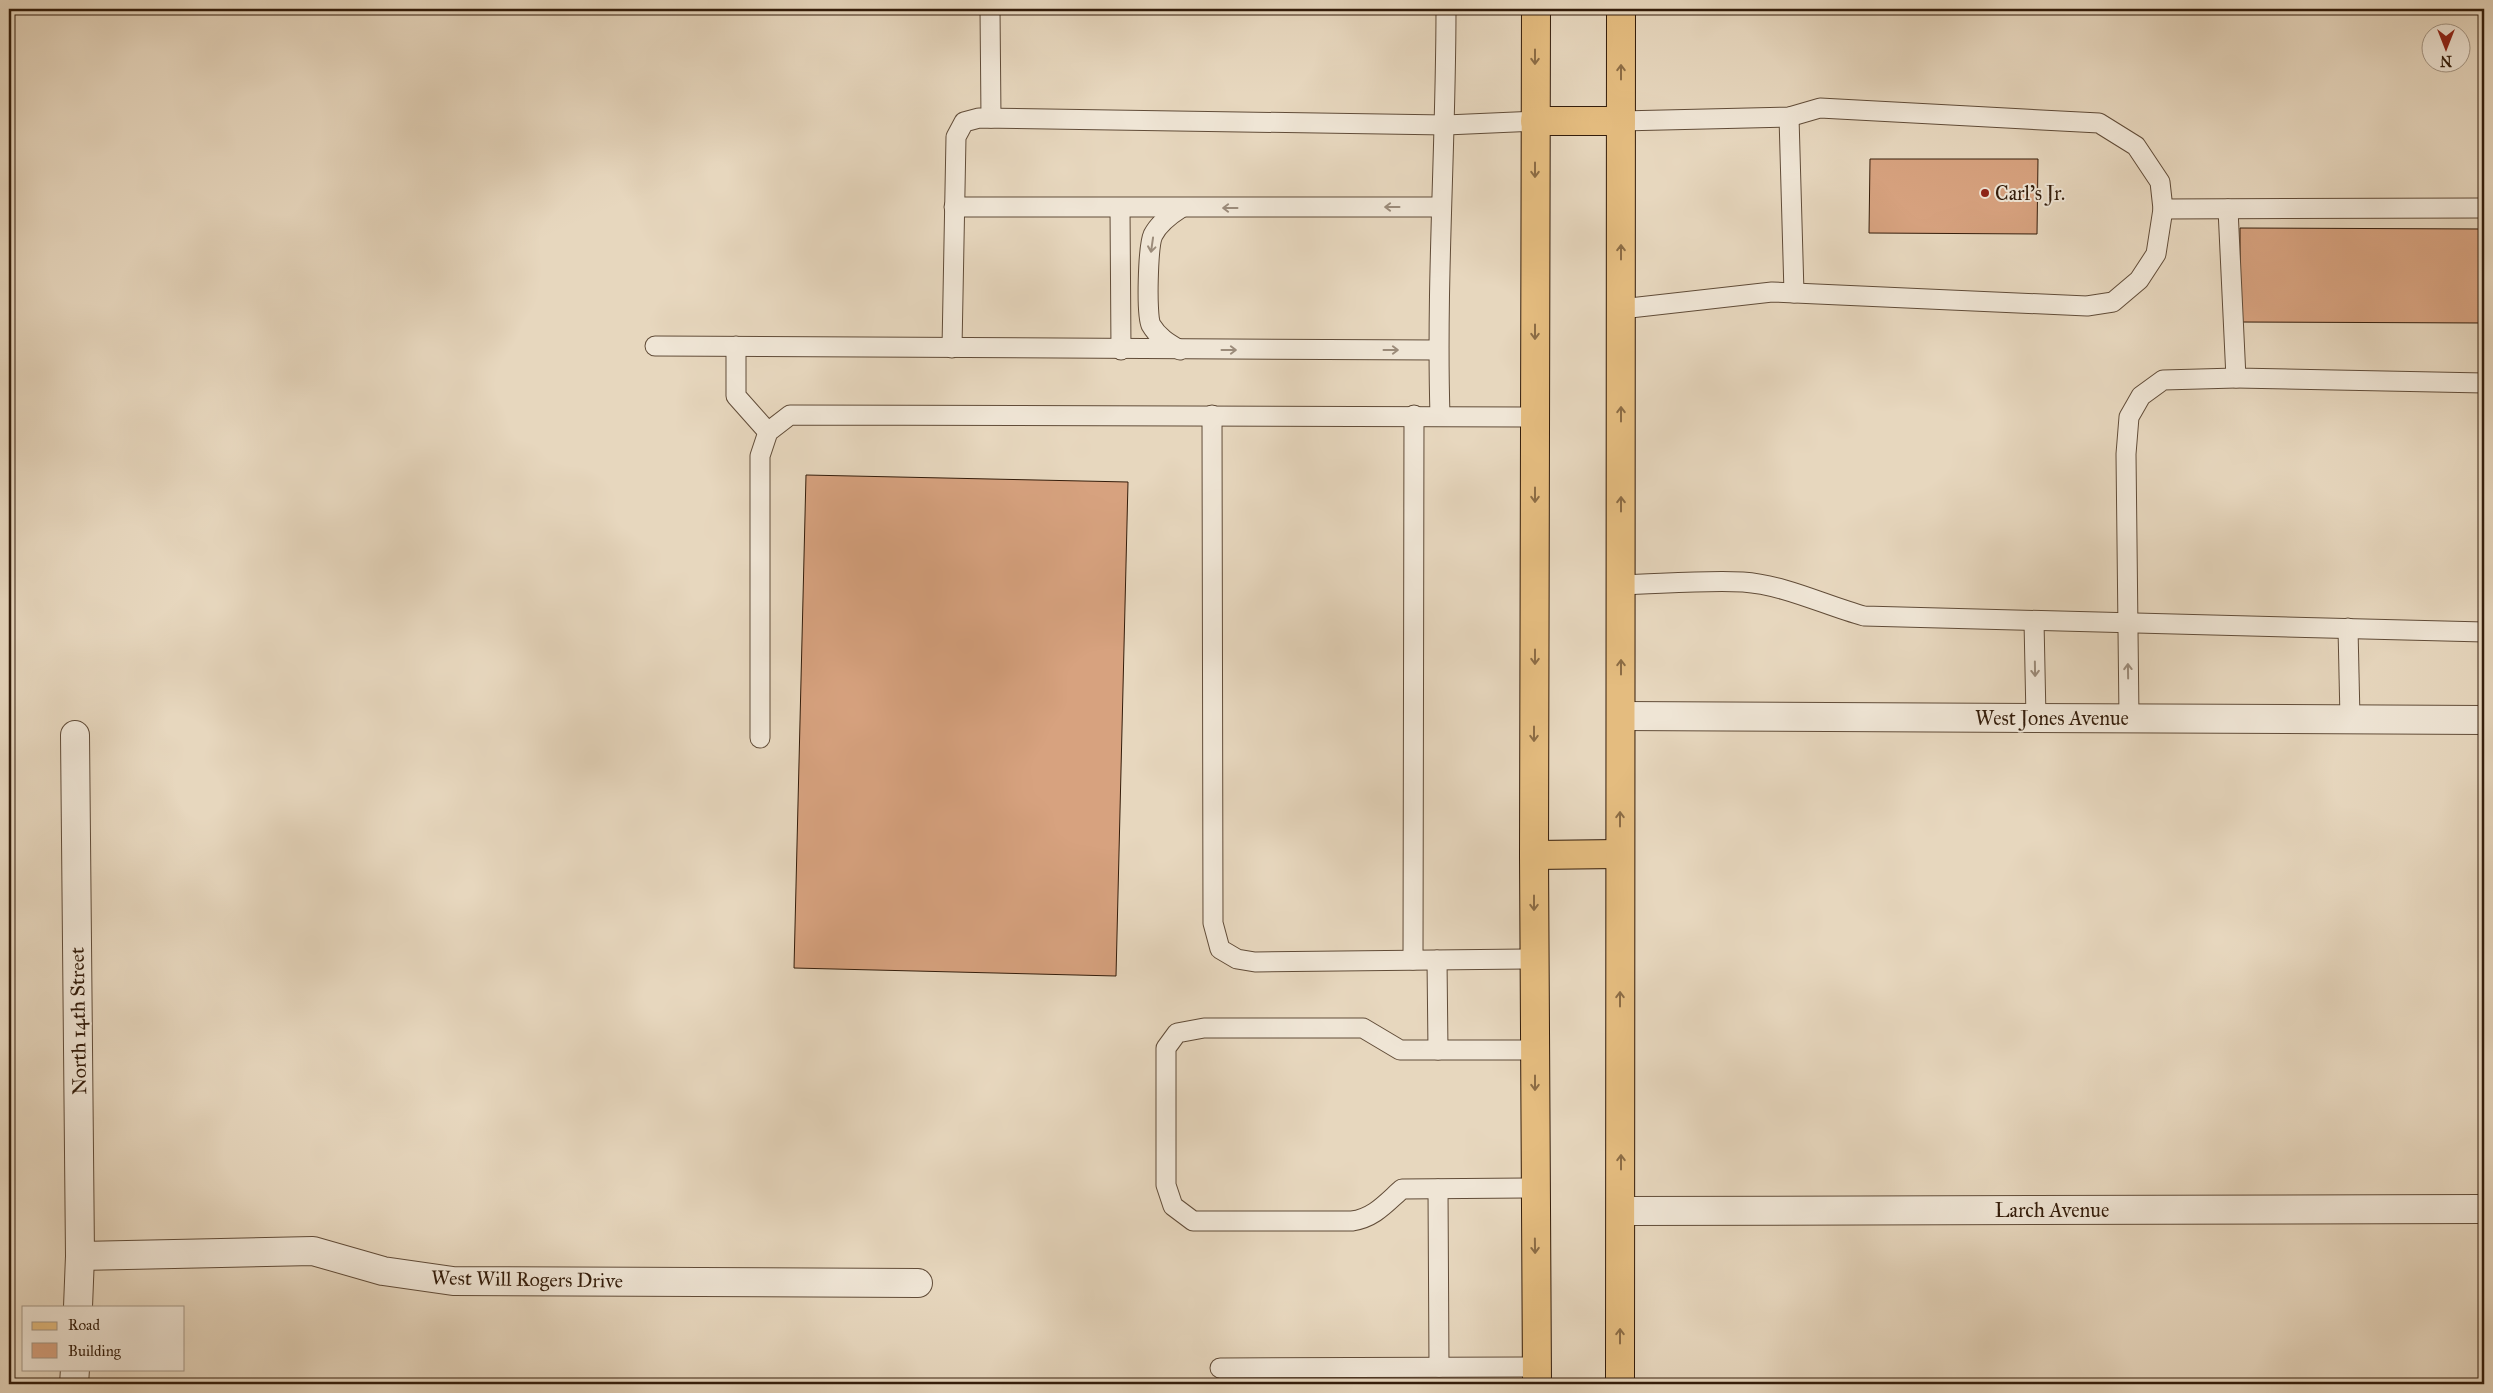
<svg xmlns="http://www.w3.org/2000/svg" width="2493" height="1393" font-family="'IM FELL Great Primer',serif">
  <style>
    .building { fill: #d7a27f; stroke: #341d0b }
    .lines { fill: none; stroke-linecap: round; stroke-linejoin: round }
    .service-casing { stroke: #614c38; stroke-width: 21 }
    .minor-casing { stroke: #614c38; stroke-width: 30 }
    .primary-casing { stroke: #341d0b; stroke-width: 30 }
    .service { stroke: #efe5d5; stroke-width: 19 }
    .minor { stroke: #efe5d5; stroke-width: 28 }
    .primary { stroke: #e4bc7f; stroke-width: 28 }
    .oneway { stroke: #8c6c45 }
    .oneway2 { stroke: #9b8b7a }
    .poi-dot { fill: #8f2418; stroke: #efe5d5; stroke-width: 2 }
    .labels { text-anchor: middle; stroke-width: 4; stroke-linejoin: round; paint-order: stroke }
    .poi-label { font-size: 20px; fill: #341d0b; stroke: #efe5d5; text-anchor: start }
    .street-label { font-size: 20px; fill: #341d0b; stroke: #efe5d5 }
  </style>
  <rect width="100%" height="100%" fill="#e7d7be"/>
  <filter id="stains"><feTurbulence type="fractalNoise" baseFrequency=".004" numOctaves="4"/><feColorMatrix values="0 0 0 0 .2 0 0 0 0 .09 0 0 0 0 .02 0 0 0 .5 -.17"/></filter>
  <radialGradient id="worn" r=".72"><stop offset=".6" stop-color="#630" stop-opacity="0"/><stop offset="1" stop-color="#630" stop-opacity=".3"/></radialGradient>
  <g class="building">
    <path d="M1870,159H2038L2037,234L1869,233Z"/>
    <path d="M2240,228L2484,229V323L2240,322Z"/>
    <path d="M806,475L1128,482L1116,976L794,968Z"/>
  </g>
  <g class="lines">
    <g class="service-casing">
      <g id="service">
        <path d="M990,9L991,118"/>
        <path d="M1789,117L1794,293"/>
        <path d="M1621,121L1789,117L1820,108L2099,123L2136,146L2160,182L2163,209L2484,208"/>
        <path d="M954,207H1441"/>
        <path d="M1120,208L1121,350"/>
        <path d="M2228,209L2236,378L2484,383"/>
        <path d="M1621,309L1772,292L2087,306L2113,302L2139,280L2156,254L2163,209"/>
        <path d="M655,346L1438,350"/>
        <path d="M736,346V396L768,432"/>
        <path d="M952,348L956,137L964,122L979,118L1446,125L1535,121"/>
        <path d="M1180,350C1168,343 1158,337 1151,325C1146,315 1148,246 1153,235C1159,223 1170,215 1181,208"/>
        <path d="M1212,415L1213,923L1220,949L1237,959L1255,962L1535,959"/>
        <path d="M1440,416C1436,280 1446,145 1446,9"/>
        <path d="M1621,585C1661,584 1703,580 1743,582C1785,585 1824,605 1864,616L2484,632"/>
        <path d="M2034,621L2036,718"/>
        <path d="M2348,628L2350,719"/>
        <path d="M2129,718L2126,454L2129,417L2141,396L2163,380L2236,378"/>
        <path d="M760,738V456L768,432L790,415L1535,417"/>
        <path d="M1413,960L1414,415"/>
        <path d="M1437,960L1438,1050"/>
        <path d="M1535,1188L1402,1189C1386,1203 1374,1218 1352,1221H1193L1173,1206L1166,1185V1048L1177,1033L1204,1028H1363L1400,1050H1535"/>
        <path d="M1438,1189L1439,1367"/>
        <path d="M1220,1368L1537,1367"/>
      </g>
    </g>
    <g class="minor-casing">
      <g id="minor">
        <path d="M1621,716L2484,720"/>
        <path d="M75,735L80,1256L78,1307"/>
        <path d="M1621,1211L2484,1209"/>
        <path d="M80,1256L313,1251L383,1271L453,1281L918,1283"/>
        <path d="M74,1384L75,1369"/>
      </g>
    </g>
    <g class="primary-casing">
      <g id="primary">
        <path d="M1536,9L1534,855L1537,1384"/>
        <path d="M1535,121H1621"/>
        <path d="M1534,855L1620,854"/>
        <path d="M1620,1384L1621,9"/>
      </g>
    </g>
    <use href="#service" class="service"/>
    <use href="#minor" class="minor"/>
    <use href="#primary" class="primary"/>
  </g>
  <defs><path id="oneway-shaft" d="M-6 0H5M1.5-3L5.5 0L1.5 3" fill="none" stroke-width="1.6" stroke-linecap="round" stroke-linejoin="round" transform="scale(1.25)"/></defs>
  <g class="oneway">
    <use href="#oneway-shaft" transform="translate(1535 57) rotate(90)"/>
    <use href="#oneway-shaft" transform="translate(1621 72) rotate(-90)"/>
    <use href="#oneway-shaft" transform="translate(1535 170) rotate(90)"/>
    <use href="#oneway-shaft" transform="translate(1621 252) rotate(-90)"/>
    <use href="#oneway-shaft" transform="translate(1535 332) rotate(90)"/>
    <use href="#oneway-shaft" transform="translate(1621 414) rotate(-90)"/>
    <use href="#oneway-shaft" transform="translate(1535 495) rotate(90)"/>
    <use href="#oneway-shaft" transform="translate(1621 504) rotate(-90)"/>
    <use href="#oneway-shaft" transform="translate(1535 657) rotate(90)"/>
    <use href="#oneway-shaft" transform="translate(1621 667) rotate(-90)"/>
    <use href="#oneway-shaft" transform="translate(1534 734) rotate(90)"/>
    <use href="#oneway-shaft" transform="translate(1620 819) rotate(-90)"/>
    <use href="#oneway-shaft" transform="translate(1534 903) rotate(90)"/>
    <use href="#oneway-shaft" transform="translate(1620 999) rotate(-90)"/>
    <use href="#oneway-shaft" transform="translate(1535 1083) rotate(90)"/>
    <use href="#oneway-shaft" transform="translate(1621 1162) rotate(-90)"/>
    <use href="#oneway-shaft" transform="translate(1535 1246) rotate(89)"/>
    <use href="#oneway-shaft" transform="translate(1620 1336) rotate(-90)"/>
  </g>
  <g class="oneway2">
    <use href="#oneway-shaft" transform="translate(1392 207) rotate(180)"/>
    <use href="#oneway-shaft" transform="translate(1230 208) rotate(180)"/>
    <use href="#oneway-shaft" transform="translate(1152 245) rotate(98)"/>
    <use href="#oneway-shaft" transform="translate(1229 350)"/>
    <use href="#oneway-shaft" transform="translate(1391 350)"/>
    <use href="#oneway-shaft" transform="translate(2035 669) rotate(89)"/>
    <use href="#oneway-shaft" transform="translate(2128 671) rotate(-91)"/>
  </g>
  <circle class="poi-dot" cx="1985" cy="193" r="5"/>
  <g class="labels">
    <g class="poi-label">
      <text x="1995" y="200">Carl's Jr.</text>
    </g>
    <g class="street-label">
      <text x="2052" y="725">West Jones Avenue</text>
      <text transform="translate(78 1021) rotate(-91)" y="7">North 14th Street</text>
      <text x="2052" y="1217">Larch Avenue</text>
      <text transform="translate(527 1279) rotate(1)" y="7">West Will Rogers Drive</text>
    </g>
  </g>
  <rect width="2493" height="1393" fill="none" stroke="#e7d7be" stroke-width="30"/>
  <rect x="10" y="10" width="2473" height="1373" fill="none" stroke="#341d0b" stroke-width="2.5"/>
  <rect x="15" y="15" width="2463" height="1363" fill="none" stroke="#341d0b"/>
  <rect x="22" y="1306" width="162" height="65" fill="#efe5d5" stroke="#a49584"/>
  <rect x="32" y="1322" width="25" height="8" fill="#e4bc7f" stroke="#a49584"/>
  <text x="68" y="1330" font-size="15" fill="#341d0b">Road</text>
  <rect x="32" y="1343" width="25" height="15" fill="#d7a27f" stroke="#a49584"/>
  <text x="68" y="1356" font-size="15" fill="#341d0b">Building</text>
  <g transform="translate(2446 48) rotate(180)"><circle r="24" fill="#efe5d5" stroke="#a49584"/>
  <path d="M0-4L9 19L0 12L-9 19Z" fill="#8f2418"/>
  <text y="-8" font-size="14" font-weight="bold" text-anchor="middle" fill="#341d0b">N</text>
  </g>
  <rect width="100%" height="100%" filter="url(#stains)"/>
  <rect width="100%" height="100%" fill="url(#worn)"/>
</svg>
